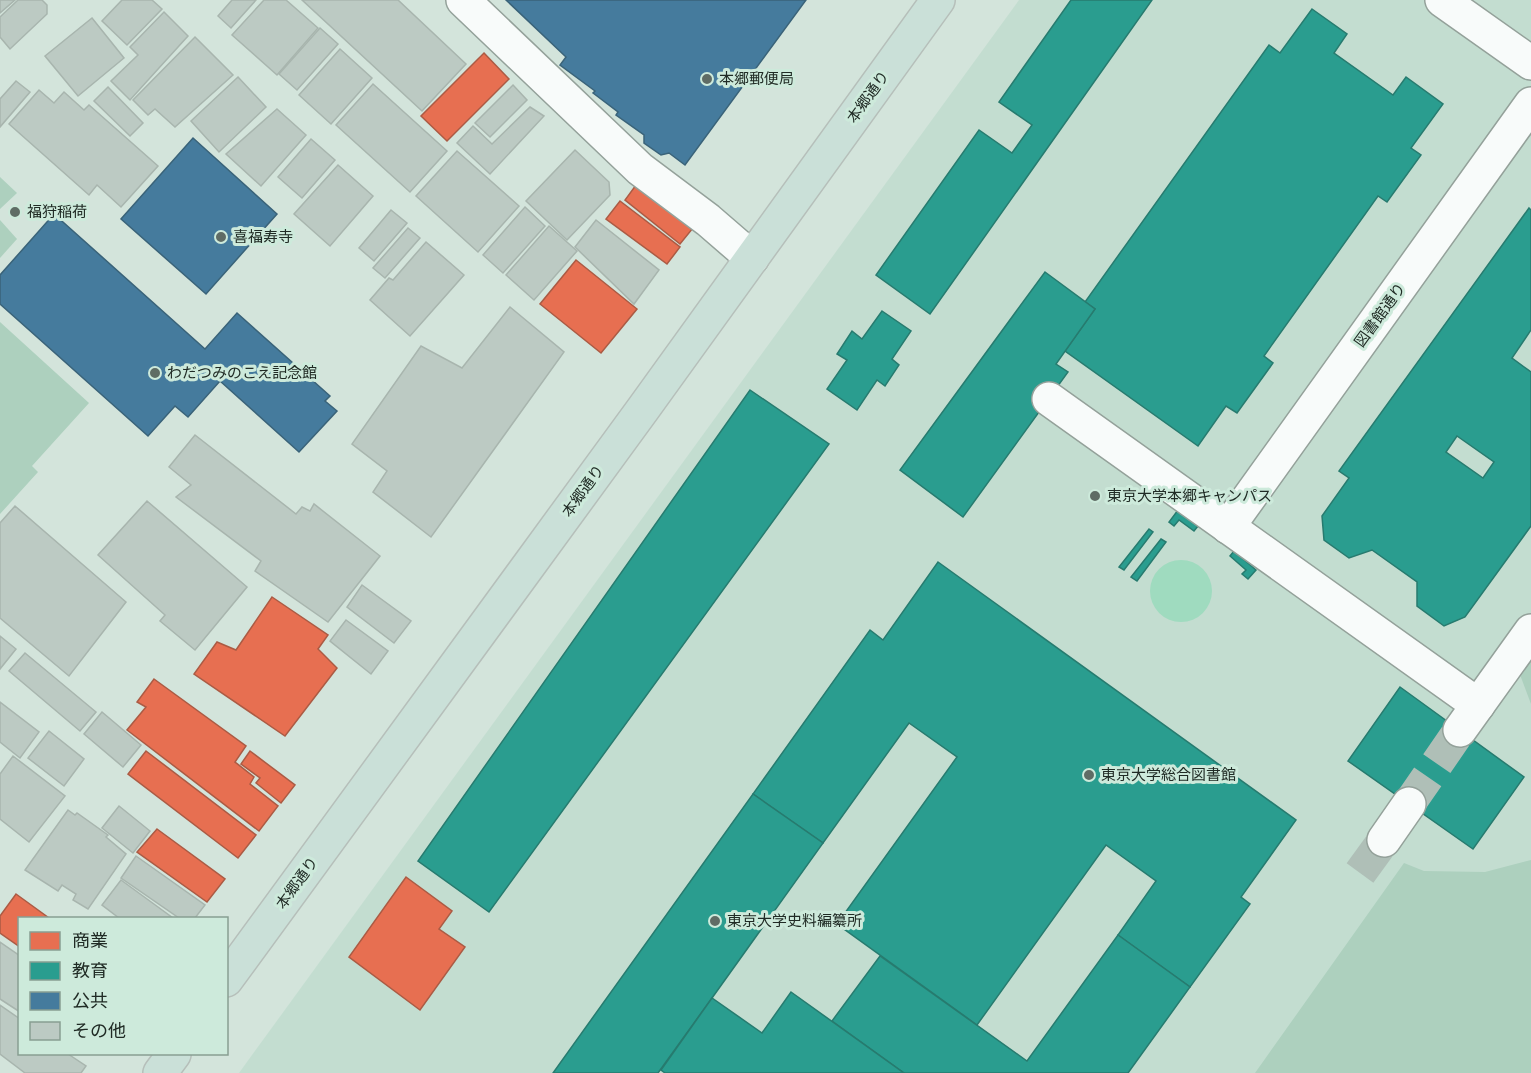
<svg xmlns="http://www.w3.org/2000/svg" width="1531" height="1073" font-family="Barlow,'Noto Sans JP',sans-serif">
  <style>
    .built { fill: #c3ddd0 }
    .green { fill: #add0be }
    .water { fill: #9fdbbf }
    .shops { fill: #e76f51; stroke: #ab5b44; stroke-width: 1.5 }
    .schools { fill: #2a9d8f; stroke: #277b6f; stroke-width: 1.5; fill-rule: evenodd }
    .public { fill: #457b9d; stroke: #3a6379; stroke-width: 1.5 }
    .building { fill: #bccac3; stroke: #a8b5ae; stroke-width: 1.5 }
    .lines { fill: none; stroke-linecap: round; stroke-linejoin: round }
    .pedestrian-tunnel { stroke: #afbfb7; stroke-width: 33; stroke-dasharray: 33 16; stroke-linecap: butt }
    .pedestrian-casing { stroke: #94a19a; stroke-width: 36 }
    .minor-casing { stroke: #94a19a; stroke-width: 36 }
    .trunk-casing { stroke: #b6bfba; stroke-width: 36 }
    .pedestrian { stroke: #f8fbfa; stroke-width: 33 }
    .minor { stroke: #f8fbfa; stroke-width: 33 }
    .trunk { stroke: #cae0d8; stroke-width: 33 }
    .poi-dot { fill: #5f6c65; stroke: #cdeadb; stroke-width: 2 }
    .labels { text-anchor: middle; stroke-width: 6; stroke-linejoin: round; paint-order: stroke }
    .poi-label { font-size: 15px; fill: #202b25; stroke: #cdeadb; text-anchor: start }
    .street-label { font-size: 15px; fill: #202b25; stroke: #cdeadb }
  </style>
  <rect width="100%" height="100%" fill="#d3e4db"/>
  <path class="built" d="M1019,0H1531V1073H239Z"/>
  <g class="green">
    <path d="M0,177L17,193L0,209Z"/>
    <path d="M0,220L17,239L0,258Z"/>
    <path d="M0,322L89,403L32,466L38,472L0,514Z"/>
    <path d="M1531,642V704L1516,664Z"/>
    <path d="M1531,860V1073H1255L1404,863L1424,871L1485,872Z"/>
  </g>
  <circle class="water" cx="1181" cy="591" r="31"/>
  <g class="shops">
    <path d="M484,53L509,79L447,141L421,116Z"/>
    <path d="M636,185L693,228L680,244L625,200Z"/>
    <path d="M620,201L680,247L667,264L606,219Z"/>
    <path d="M576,260L637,309L601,353L540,304Z"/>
    <path d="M272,597L328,635L318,649L337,668L285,736L194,674L217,642L236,650Z"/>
    <path d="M154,679L246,746L235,762L254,777L250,784L278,806L259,831L127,730L146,707L137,702Z"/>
    <path d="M146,751L256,835L238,858L128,774Z"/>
    <path d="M250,751L295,785L281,803L256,783L260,778L241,764Z"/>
    <path d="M157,829L225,879L207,902L137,852Z"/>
    <path d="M406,877L452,911L439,929L465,947L420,1010L349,957Z"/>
    <path d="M16,894L49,918H20V947L0,933V916Z"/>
  </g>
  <g class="schools">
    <path d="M1071,0H1152L930,314L876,275L979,130L1012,153L1032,125L999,102Z"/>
    <path d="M1312,9L1347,34L1334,53L1393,95L1406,77L1443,104L1411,148L1421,155L1387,202L1378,196L1264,356L1273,363L1237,413L1226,406L1198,446L1065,351L1095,309L1085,302L1269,45L1280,53Z"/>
    <path d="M1529,208L1531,210V330L1512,358L1531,372V526L1465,617L1444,626L1417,606V582L1372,550L1349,558L1324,540L1322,516L1349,478L1339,471ZM1457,436L1494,462L1483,478L1446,452Z"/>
    <path d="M1045,272L1095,309L1056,364L1068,372L963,517L900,470Z"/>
    <path d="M882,311L911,331L892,359L899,365L885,386L877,380L857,410L827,389L847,360L837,354L852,331L862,339Z"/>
    <path d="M750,390L829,444L489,912L418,861Z"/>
    <path d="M1178,510L1198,526L1194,531L1179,520L1174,526L1169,522Z"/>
    <path d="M1149,529L1153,532L1124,570L1119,567Z"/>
    <path d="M1161,539L1166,542L1137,581L1131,577Z"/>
    <path d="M1234,551L1256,570L1248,579L1242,574L1246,570L1230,556Z"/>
    <path d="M938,562L1296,820L1241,897L1250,904L1190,987L1118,935L1156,881L1106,845L977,1025L837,924L957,757L909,723L823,843L753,794L870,630L883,640Z"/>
    <path d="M1400,687L1524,777L1473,849L1348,761Z"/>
    <path d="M753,794L823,843L712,998L658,1073H553Z"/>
    <path d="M1118,935L1190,987L1128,1073H904L832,1021L880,956L1027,1061Z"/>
    <path d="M791,992L904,1073H665L661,1070L712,998L762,1033Z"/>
  </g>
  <g class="public">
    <path d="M506,0H806L685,165L669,153L661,155L644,143V135L616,115L618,112L593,93L595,91L560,65L566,57Z"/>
    <path d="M193,138L277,214L206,294L121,219Z"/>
    <path d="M54,214L205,349L237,313L330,396L325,401L337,411L299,452L220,381L188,417L175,406L148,436L0,304V275Z"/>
  </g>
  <g class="building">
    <path d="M0,0H15L0,13Z"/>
    <path d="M18,0H42L47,5V14L10,49L0,37V17Z"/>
    <path d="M122,0H152L162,9L127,45L102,21Z"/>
    <path d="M232,0H256L231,28L218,16Z"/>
    <path d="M264,0H286L318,28L277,75L232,35Z"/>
    <path d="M302,0H398L466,64L422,111Z"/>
    <path d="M164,12L188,36L130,100L111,81L138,55L130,47Z"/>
    <path d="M92,18L124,58L78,96L45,56Z"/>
    <path d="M320,28L338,44L297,90L279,74Z"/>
    <path d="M195,37L233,75L175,127L155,109L148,115L133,100Z"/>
    <path d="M340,49L372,78L331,124L299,95Z"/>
    <path d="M238,77L266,107L219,152L191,121Z"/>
    <path d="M16,81L30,92L0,127V99Z"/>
    <path d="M373,84L447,151L410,192L336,125Z"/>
    <path d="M513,85L527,100L490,137L475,123Z"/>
    <path d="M108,87L143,123L130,136L94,101Z"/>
    <path d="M39,90L54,103L64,92L84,110L89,105L158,166L121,207L97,185L89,195L9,124Z"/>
    <path d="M530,107L544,116L490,174L457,143L473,126L492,144Z"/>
    <path d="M277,109L306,135L261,186L226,154Z"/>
    <path d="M311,139L335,160L302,198L278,177Z"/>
    <path d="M575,150L609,182L610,195L567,240L526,201Z"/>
    <path d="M457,151L519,206L478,252L416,196Z"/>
    <path d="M338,165L373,196L330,246L294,214Z"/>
    <path d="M525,207L545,226L503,273L483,255Z"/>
    <path d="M391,210L407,223L374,261L359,248Z"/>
    <path d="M596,220L659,270L634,304L575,247Z"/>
    <path d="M549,226L577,251L534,300L506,275Z"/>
    <path d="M408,228L420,238L385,278L373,268Z"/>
    <path d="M426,242L464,275L410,336L370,300L389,278L393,280Z"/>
    <path d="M510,307L564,352L431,537L373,492L387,471L352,444L421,346L462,368Z"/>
    <path d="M195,435L296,514L302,507L310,511L314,504L380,556L328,622L255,571L261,561L176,497L191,485L169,467Z"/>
    <path d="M147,501L247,587L195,650L160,621L165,615L98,555Z"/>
    <path d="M15,506L126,602L69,676L0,618V523Z"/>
    <path d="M362,585L411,621L394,643L347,607Z"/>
    <path d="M346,620L388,651L371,674L330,641Z"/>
    <path d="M0,636L16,649L0,669Z"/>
    <path d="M25,653L96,712L80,731L9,671Z"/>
    <path d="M0,702L39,732L20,758L0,742Z"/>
    <path d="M102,712L141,745L123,767L84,734Z"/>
    <path d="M49,731L84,759L64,786L28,758Z"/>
    <path d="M13,756L65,796L29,842L0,819V774Z"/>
    <path d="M119,806L150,831L133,853L102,828Z"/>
    <path d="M68,810L75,815L77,813L108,835L106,837L126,854L88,909L73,900L76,894L62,885L58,891L25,870Z"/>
    <path d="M136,856L205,905L195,918H179L121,878Z"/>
    <path d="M121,880L173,918H119L102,905Z"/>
    <path d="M0,942L20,956V1012L0,999Z"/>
    <path d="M0,1005L20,1019V1054H68L86,1066L81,1073H25L0,1054Z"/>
  </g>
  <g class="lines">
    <g class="pedestrian-tunnel">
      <path d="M1409,804L1460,730"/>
      <path d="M1360,873L1384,840"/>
    </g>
    <g class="pedestrian-casing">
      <g id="pedestrian">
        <path d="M1442,0L1531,63"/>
        <path d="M1049,399L1478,705"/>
        <path d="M1228,527L1531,104"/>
        <path d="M1460,730L1531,631"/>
        <path d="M1384,840L1409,804"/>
      </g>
    </g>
    <g class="minor-casing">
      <path id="minor" d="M463,0L640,169L708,220L752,258"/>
    </g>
    <g class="trunk-casing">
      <g id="trunk">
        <path d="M226,980L643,409L938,0"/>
        <path d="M160,1073L174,1054"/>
      </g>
    </g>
    <use href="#pedestrian" class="pedestrian"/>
    <use href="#minor" class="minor"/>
    <use href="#trunk" class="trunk"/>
  </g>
  <g class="poi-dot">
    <circle cx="707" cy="79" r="6"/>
    <circle cx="15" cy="212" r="6"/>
    <circle cx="221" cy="237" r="6"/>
    <circle cx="155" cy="373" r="6"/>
    <circle cx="1095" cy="496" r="6"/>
    <circle cx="1089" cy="775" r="6"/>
    <circle cx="715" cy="921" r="6"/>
  </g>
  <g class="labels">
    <g class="poi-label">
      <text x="719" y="84">本郷郵便局</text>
      <text x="27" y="217">福狩稲荷</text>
      <text x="233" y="242">喜福寿寺</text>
      <text x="167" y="378">わだつみのこえ記念館</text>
      <text x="1107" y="501">東京大学本郷キャンパス</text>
      <text x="1101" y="780">東京大学総合図書館</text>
      <text x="727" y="926">東京大学史料編纂所</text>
    </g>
    <g class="street-label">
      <text transform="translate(868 97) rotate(-54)" y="5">本郷通り</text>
      <text transform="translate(1380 315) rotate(-54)" y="5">図書館通り</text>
      <text transform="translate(583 491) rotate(-54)" y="5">本郷通り</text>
      <text transform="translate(297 883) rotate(-54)" y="5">本郷通り</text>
    </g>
  </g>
  <rect x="18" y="917" width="210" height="138" fill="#cdeadb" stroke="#889e92" stroke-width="1.5"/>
  <rect x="30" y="932" width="30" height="18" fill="#e76f51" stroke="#889e92" stroke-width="1.5"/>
  <text x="72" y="947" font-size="18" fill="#202b25">商業</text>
  <rect x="30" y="962" width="30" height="18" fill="#2a9d8f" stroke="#889e92" stroke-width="1.5"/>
  <text x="72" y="977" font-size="18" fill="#202b25">教育</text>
  <rect x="30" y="992" width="30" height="18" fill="#457b9d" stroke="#889e92" stroke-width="1.5"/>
  <text x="72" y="1007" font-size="18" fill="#202b25">公共</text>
  <rect x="30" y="1022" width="30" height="18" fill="#bccac3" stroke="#889e92" stroke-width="1.5"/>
  <text x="72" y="1037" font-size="18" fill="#202b25">その他</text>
</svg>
